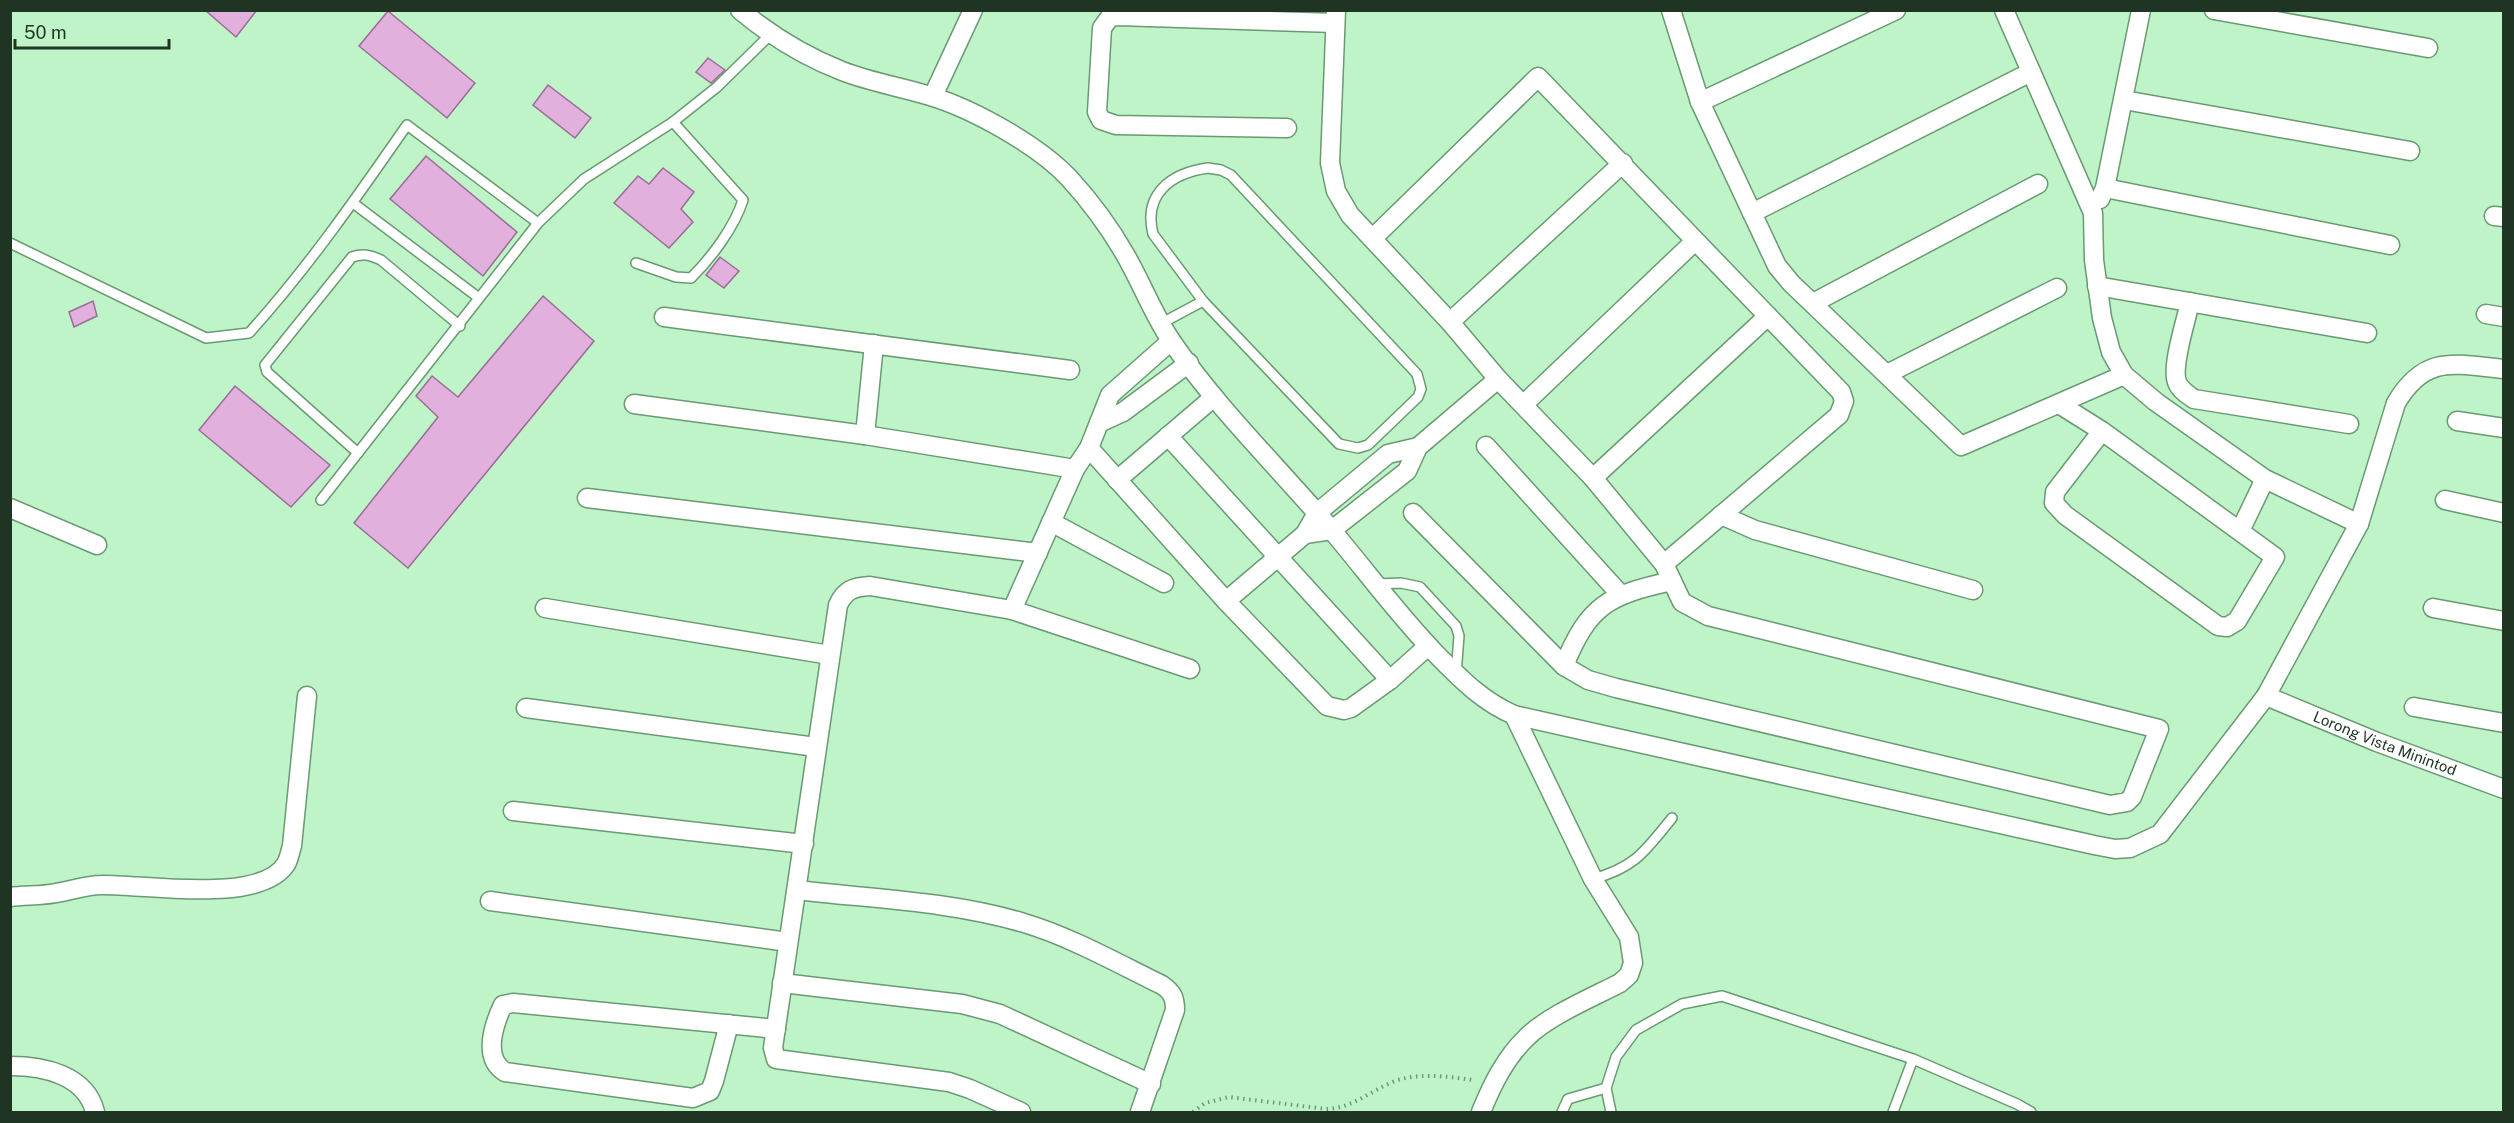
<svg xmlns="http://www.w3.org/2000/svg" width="2514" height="1123" font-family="'Public Sans',sans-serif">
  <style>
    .building { fill: #e1b0dc; stroke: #996d95; stroke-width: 1.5 }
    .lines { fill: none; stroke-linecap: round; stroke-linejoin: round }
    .service-casing { stroke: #699a71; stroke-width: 12 }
    .minor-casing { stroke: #699a71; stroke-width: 21 }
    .path { stroke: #719778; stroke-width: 4; stroke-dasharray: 1.5 4.5; stroke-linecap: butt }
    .service { stroke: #fff; stroke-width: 9 }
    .minor { stroke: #fff; stroke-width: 18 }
    .labels { text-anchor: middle; stroke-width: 6; stroke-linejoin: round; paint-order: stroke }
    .street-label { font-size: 15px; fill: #1f3423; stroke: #bff4c8 }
  </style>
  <rect width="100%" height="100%" fill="#bff4c8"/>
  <g class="building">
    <path d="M205,10H257L236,37Z"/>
    <path d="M388,11L475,83L447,118L359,46Z"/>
    <path d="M708,58L725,70L711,83L696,72Z"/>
    <path d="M548,85L591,118L575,138L533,105Z"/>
    <path d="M426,156L517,232L483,276L390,199Z"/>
    <path d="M663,168L694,192L681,209L693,222L669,248L614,203L638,176L649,184Z"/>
    <path d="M720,257L739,271L724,288L706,275Z"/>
    <path d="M543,296L594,341L408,568L354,523L438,417L416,396L432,376L458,397Z"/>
    <path d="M93,301L97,316L74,327L69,312Z"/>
    <path d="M235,386L330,465L291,507L199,430Z"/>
  </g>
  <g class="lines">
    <g class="service-casing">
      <g id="service">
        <path d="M1208,168L1221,170L1231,175L1417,374L1421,389L1418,397L1368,445L1358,448L1339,444L1203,301L1153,234C1143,194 1171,173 1208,168Z"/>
        <path d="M353,203L479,298"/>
        <path d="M10,243L206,338L249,333C307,269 357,197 407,125L538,223"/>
        <path d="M636,263L676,277L691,278C711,258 734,228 743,200L673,122"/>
        <path d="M1162,323L1203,301"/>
        <path d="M358,453L267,372L265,365L352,257C363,253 370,255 381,260L460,326"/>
        <path d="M321,500L538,223L584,179L673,122L717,87L770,35"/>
        <path d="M1377,584L1401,583L1420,587L1456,626L1459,636L1456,674"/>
        <path d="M1593,879C1636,867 1645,851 1672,818"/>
        <path d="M1606,1088L1611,1112"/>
        <path d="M1562,1112L1568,1099L1606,1088L1616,1057L1636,1030L1682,1004L1722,996L1913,1059L2017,1104L2031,1112"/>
        <path d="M1893,1112L1913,1059"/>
      </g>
    </g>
    <g class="minor-casing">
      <g id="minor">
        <path d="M740,10C771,36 804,56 842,71C870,82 901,87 930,96C973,109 1038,145 1069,178C1091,202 1110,228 1126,256C1142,284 1154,316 1172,342C1216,406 1272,461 1323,520C1362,565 1396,613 1438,656C1462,680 1482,701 1514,715L2094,845L2115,849L2130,848L2160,834L2266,696L2359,524L2396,403C2425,354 2454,364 2504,369"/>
        <path d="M1336,10L1330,163L1336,191L1350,215L1450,322L1498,379L1593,478L1664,564L1682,602L1708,616L2159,729L2132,797L2127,802L2110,805L1616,688L1588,680L1564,666L1413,513"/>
        <path d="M1671,10L1700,102L1777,266L1791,283L1961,446L2124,375"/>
        <path d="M2004,10L2093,213L2094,260L2102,318L2111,352L2124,375L2156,402L2265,479L2359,524"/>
        <path d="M2214,10L2428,48"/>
        <path d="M933,96L973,10"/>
        <path d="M2124,100L2410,151"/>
        <path d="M1700,102L1896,10"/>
        <path d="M1287,128L1116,125L1101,120L1097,112L1102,28L1110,17L1118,16L1335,23"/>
        <path d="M2105,188L2390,245"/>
        <path d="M2100,199L2105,188L2141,10"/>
        <path d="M1752,213L2031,72"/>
        <path d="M2494,216L2504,217"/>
        <path d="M1373,238L1538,77L1841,392L1844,401L1839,415L1664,564"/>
        <path d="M2097,286L2367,333"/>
        <path d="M2190,302C2186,321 2171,366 2177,382C2180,390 2188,395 2194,399L2349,424"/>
        <path d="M1813,303L2038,184"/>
        <path d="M2486,314L2504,317"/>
        <path d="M664,317L1070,370"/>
        <path d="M1450,322L1623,163"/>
        <path d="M1887,374L2057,288"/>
        <path d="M634,404L865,435L1075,469"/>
        <path d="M1524,404L1695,241"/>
        <path d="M2059,404L2102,431L2275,557L2237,621L2227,627L2218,626L2065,515L2054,503L2055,492L2102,431"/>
        <path d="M2457,421L2504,428"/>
        <path d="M1099,423L1123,412L1189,363"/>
        <path d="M865,435L874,344"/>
        <path d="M1168,436L1390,680"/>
        <path d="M1486,446L1620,594"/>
        <path d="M1089,448L1226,601L1327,706L1344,710L1351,708L1390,680L1428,646"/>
        <path d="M1593,478L1768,316"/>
        <path d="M1117,480L1214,397"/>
        <path d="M587,498L1038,553"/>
        <path d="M2445,500L2504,513"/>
        <path d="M10,508L97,545"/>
        <path d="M1721,515L1755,530L1973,590"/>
        <path d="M1051,522L1164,583"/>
        <path d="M2240,531L2265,479"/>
        <path d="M1305,534L1332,530L1407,471L1418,447L1498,379"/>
        <path d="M1226,601L1305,534L1317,513L1388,454L1418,447"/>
        <path d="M545,608L830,655"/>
        <path d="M2433,608L2504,621"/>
        <path d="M1012,610L1075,469L1089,448L1110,395L1171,341"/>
        <path d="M1564,666C1589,604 1609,595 1672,581"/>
        <path id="s1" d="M2266,696L2377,742L2504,789"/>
        <path d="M2414,707L2504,723"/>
        <path d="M526,708L816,747"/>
        <path d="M513,811L804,844"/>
        <path d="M797,890C872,899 951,901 1024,923C1071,937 1117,963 1162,985C1172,992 1175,997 1175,1010L1140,1112"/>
        <path d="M10,897C26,895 41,896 56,893C71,891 86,885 101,885C144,884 260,905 286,864C289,859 290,852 292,846L307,696"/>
        <path d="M490,901L788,942"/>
        <path d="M782,983L962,1004L1000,1014L1151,1084"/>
        <path d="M729,1024L714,1081L710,1091L693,1098L505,1072C482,1058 494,1024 503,1005L513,1003L776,1029"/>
        <path d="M10,1066C44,1066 86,1075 95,1112"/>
        <path d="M1021,1112L970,1089L949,1082L776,1059L773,1048L838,605C845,590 853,587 870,586L1012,610L1190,669"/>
        <path d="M1481,1112C1492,1085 1505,1058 1527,1037C1548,1016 1593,997 1620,983L1629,975L1633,963L1629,937L1593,879L1514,715"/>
      </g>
    </g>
    <path class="path" d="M1193,1112L1205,1103L1229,1097L1326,1109C1353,1108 1370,1091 1395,1081C1421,1072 1448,1077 1474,1080"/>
    <use href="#service" class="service"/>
    <use href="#minor" class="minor"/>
  </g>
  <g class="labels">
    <g class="street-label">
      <text dy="5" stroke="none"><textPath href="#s1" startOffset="128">Lorong Vista Minintod</textPath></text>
    </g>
  </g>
  <rect width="2514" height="1123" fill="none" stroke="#1f3423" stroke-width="24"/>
  <path d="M15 39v9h154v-9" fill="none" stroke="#1f3423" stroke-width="3"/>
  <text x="24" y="39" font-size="18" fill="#1f3423" stroke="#bff4c8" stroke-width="4.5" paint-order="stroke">50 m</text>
</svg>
